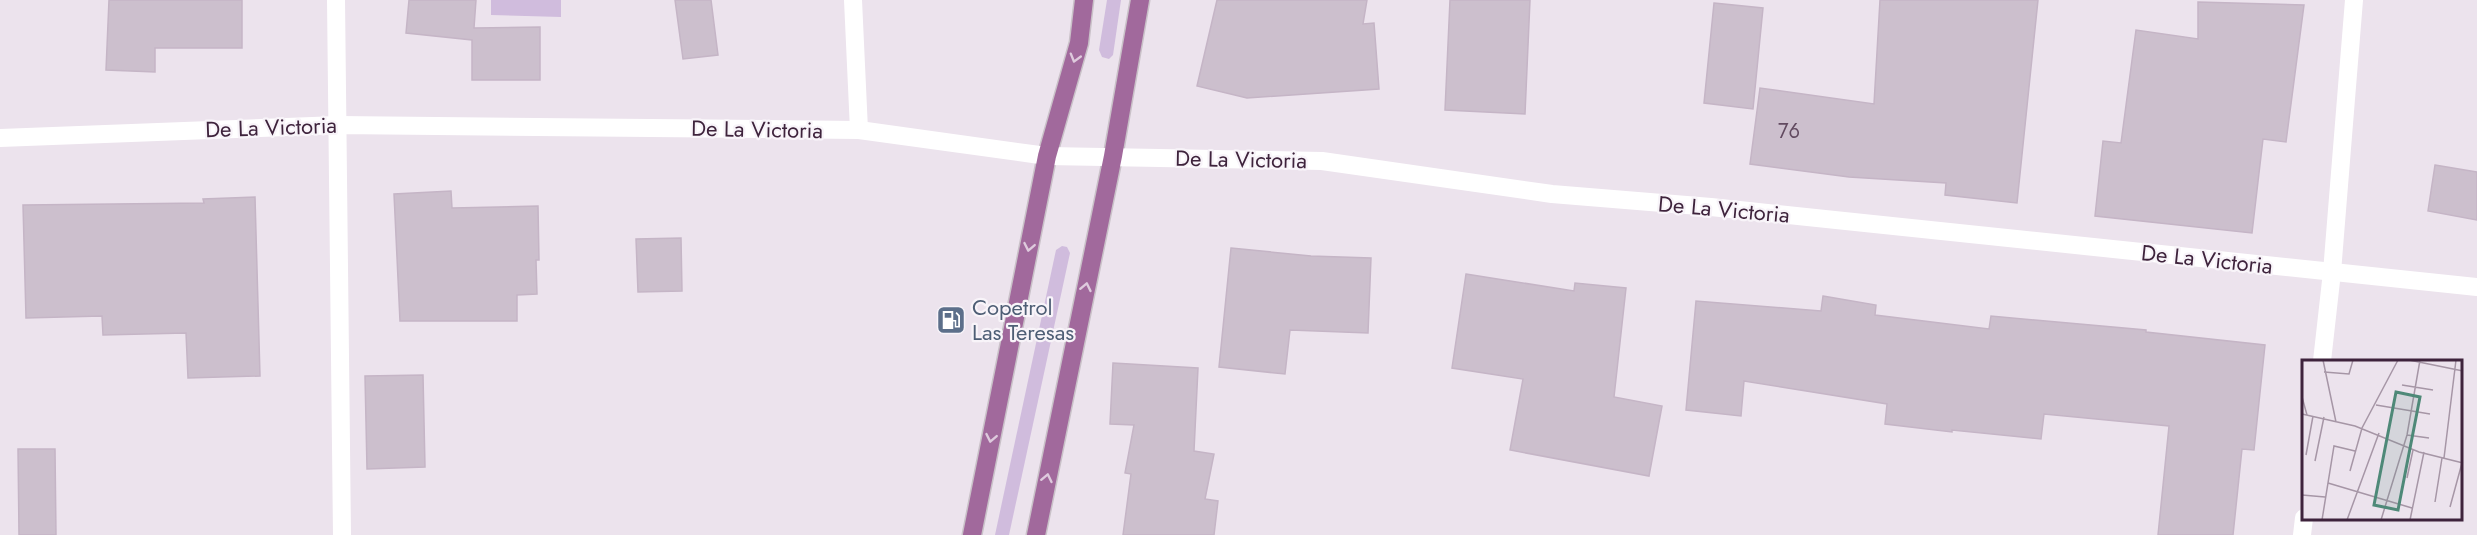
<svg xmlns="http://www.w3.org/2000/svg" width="2477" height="535" font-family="Jost,sans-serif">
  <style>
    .green { fill: #d0bcdd }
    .building { fill: #ccbfcd; stroke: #c5b5c6; stroke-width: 1.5 }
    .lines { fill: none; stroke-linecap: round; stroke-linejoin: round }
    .major-casing { stroke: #c9c1c8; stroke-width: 21 }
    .minor { stroke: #fff; stroke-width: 18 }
    .major { stroke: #a1699c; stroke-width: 18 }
    .oneway { stroke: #decadd }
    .labels { text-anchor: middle; stroke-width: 4.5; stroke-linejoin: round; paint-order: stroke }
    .number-label { font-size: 20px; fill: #624a60 }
    .street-label { font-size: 22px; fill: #3e233c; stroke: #f8f4f9 }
    .service-label { font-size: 22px; fill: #4e5e75; stroke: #f8f4f9; text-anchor: start }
    .inset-road { fill: none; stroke: #a696a6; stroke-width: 1.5 }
    .view { fill: #4e8978; fill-opacity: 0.15; stroke: #4e8978; stroke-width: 3 }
    .inset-edge { fill: none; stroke: #3e233c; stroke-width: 3 }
  </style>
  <rect width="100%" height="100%" fill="#ece3ed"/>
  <g class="green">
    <path d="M491,0H561V17L491,15Z"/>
    <path d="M1107,0H1121L1113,55L1109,59L1102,57L1099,50Z"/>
    <path d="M1062,246L1067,247L1070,253L1009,535H995L1056,250Z"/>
  </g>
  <g class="building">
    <path d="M109,0H242V48H155V72L106,70Z"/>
    <path d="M409,0H476L474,28L540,27V80H472V40L406,33Z"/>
    <path d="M675,0H711L718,55L683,59Z"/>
    <path d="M1217,0H1367L1363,24L1374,23L1379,89L1247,98L1197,86Z"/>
    <path d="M1450,0H1530L1525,114L1445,110Z"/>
    <path d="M1880,0H2038L2017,203L1945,195L1946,183L1849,177L1750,164L1760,88L1874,104Z"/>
    <path d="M2198,2L2304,5L2286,142L2263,139L2252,233L2095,216L2103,141L2121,143L2136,30L2198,39Z"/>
    <path d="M1714,3L1763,8L1753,109L1704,103Z"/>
    <path d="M2435,165L2477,172V220L2428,211Z"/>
    <path d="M451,191L452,208L538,206L539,260H536L537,294L517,295V321H400L394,194Z"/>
    <path d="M255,197L260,376L188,378L186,333L103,335L102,316L26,318L23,205L204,203L203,199Z"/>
    <path d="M681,238L682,291L638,292L636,239Z"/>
    <path d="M1231,248L1311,256L1371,258L1368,333L1290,330L1285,374L1219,367Z"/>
    <path d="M1466,274L1574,291L1575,283L1626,288L1614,397L1662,406L1649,476L1510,450L1523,379L1452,368Z"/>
    <path d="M1823,296L1876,305L1875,315L1989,329L1991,316L2146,330V332L2265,345L2254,450L2242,449L2233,535H2158L2169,426L2044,414L2041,439L1952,430V432L1885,424L1887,404L1744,381L1741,416L1686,410L1696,301L1821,311Z"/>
    <path d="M1113,363L1198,368L1194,451L1214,454L1205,499L1218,501L1214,535H1123L1131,474L1125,473L1134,425L1110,424Z"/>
    <path d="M423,375L425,467L367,469L365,376Z"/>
    <path d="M18,449H55L56,535H19Z"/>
  </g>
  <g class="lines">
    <g class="major-casing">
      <g id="major">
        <path d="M972,535L1047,156L1079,43L1084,0"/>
        <path d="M1036,535L1113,156L1140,0"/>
      </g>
    </g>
    <g class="minor">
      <path d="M336,0L342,535"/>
      <path d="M853,0L859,130"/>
      <path d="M0,138L338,125L859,130L1047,156L1322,161L1552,194L1711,207L2477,287"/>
      <path d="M2322,361L2332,272L2354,0"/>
      <path d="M2302,535L2304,518"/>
    </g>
    <use href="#major" class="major"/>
  </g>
  <defs><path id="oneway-chevron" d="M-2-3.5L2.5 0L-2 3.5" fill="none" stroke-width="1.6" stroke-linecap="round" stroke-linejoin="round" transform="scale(1.5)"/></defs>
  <g class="oneway">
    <use href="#oneway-chevron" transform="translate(1075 58) rotate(106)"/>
    <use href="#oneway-chevron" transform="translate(1029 247) rotate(101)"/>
    <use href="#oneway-chevron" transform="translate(1086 287) rotate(-78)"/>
    <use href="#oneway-chevron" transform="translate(991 438) rotate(101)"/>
    <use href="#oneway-chevron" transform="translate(1047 478) rotate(-78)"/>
  </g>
  <defs>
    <g id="fuel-square" transform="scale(1.5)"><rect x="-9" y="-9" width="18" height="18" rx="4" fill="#5c6f8a" stroke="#f8f4f9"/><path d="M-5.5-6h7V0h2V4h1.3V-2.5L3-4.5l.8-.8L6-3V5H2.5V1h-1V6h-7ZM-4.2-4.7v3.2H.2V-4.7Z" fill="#fff"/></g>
  </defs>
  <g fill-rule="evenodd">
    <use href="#fuel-square" x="951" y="320"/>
  </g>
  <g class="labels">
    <g class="number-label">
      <text x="1789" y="138">76</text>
    </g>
    <g class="street-label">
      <text transform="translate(271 127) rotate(-2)" y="8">De La Victoria</text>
      <text transform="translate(757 129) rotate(1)" y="8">De La Victoria</text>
      <text transform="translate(1241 159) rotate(1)" y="8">De La Victoria</text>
      <text transform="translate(1724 209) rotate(5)" y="8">De La Victoria</text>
      <text transform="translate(2207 259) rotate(6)" y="8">De La Victoria</text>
    </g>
    <g class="service-label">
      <text x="972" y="315">Copetrol<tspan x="972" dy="25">Las Teresas</tspan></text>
    </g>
  </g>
  <g transform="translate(2302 360)">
    <rect width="160" height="160" fill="#ece3ed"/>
    <path class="inset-road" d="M21,0L34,62M107,0L161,11M22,12L47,14L51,0M100,25L131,30M0,37L5,55M74,45L128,54M0,54L53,66L117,92L161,103M105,75L127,78M4,95L11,56M142,98L154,0M13,101L22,57M48,111L60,68L96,0M105,118L111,90M26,123L110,148M0,135L23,137M133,142L140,98M148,147L160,103M20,160L32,86L53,91M45,160L77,73M79,160L105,75L118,0M108,160L122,92"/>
    <path class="view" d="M94,32L118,37L96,150L72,145Z"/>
    <rect width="160" height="160" class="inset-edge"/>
  </g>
</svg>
